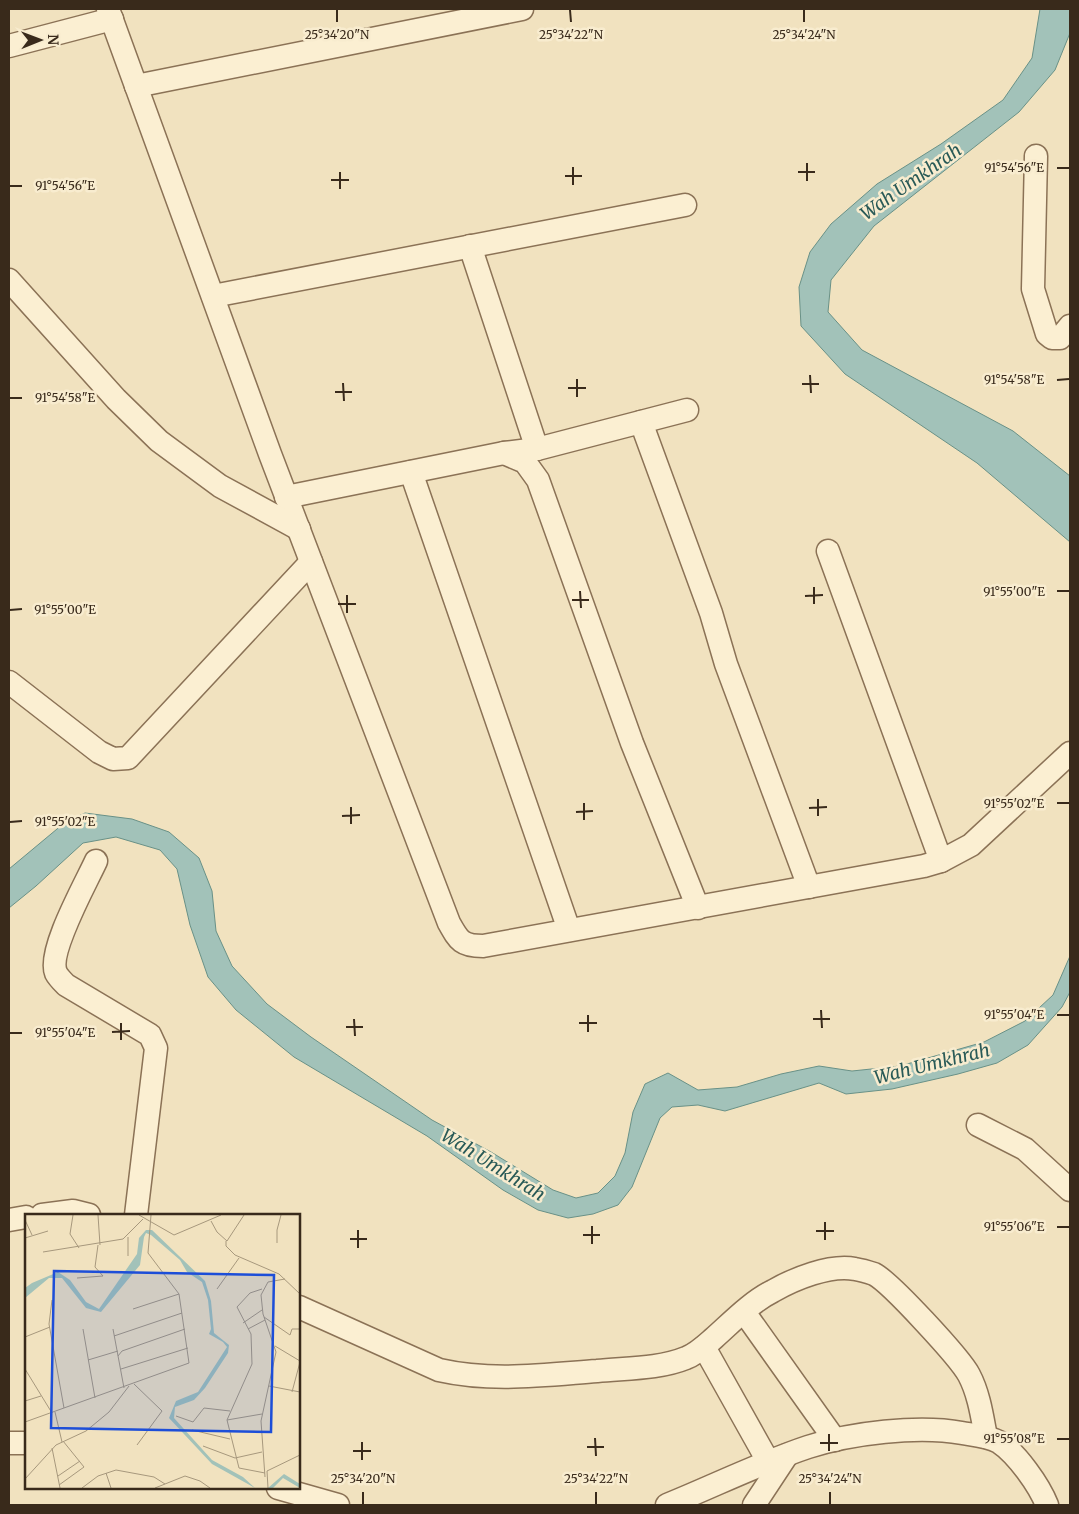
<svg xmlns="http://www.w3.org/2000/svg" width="1079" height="1514" font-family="Merriweather,serif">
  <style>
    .water { fill: #a2c2b9; stroke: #699187 }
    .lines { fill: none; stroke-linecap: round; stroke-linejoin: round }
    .street-casing { stroke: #8b7256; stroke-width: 25 }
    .street { stroke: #fbefd2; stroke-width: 22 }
    .ticks { fill: none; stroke: #392a1b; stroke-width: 2 }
    .labels { text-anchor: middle; stroke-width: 5; stroke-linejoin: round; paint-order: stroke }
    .water-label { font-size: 18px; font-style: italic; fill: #295a57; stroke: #f8eccf }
    .inset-road { fill: none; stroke: #a7987d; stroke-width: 1 }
    .view { fill: #1d4ed8; fill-opacity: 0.15; stroke: #1d4ed8; stroke-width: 2.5 }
    .inset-edge { fill: none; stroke: #392a1b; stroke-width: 2.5 }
    .ticks-label { font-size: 12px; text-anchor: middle; fill: #392a1b; stroke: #f8eccf; stroke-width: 5; stroke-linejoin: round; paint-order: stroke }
  </style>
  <rect width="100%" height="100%" fill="#f1e2bf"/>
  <g class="water">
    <path d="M1040,9H1070V33L1055,70L1019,112L874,226L831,280L828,312L862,350L1013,431L1070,476V542L977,463L845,374L801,326L799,287L810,252L831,224L877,184L941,144L1003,100L1032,58Z"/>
    <path d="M85,813L132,819L169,832L199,858L212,891L216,931L232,966L267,1004L311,1037L432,1120L491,1152L553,1190L576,1198L598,1193L615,1176L625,1153L633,1112L645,1084L668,1073L698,1090L737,1087L781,1074L819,1066L852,1071L900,1066L984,1042L1025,1021L1053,995L1070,956V992L1062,1007L1028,1045L997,1063L958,1074L892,1089L846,1094L819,1083L725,1111L698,1105L672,1107L660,1118L632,1187L618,1205L593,1214L568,1218L538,1210L503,1190L427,1136L294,1057L236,1010L208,977L190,925L177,869L160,850L116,837L83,843L36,886L9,908V869L63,824Z"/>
  </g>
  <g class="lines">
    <g class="street-casing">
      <g id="street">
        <path d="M108,9L270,454L449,923C459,941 462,946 483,946L924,866L941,861L971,845L1070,753"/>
        <path d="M9,46L112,19"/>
        <path d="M136,86L522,9"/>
        <path d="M1036,156L1033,289L1047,334L1052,338H1060L1070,326"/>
        <path d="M470,246L537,449"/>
        <path d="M9,280L116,399L159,441L220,486L299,529"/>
        <path d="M213,296L685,205"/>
        <path d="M641,422L711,613L726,664L809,887"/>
        <path d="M504,453L525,462L538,480L632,743L698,908"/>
        <path d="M411,472L569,930"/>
        <path d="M286,497L504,453L537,449L687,410"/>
        <path d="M828,551L941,861"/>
        <path d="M9,682L99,752L113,759L128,758L311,562"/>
        <path d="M96,861C86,883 47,952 56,973C58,977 63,982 66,985L150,1035L156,1048L136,1215"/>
        <path d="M978,1125L1025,1149L1070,1190"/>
        <path d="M42,1215L73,1211L89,1215"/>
        <path d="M9,1220L26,1217"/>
        <path d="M299,1307L439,1370C492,1382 544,1375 597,1371C627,1368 659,1369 686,1358C697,1354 706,1345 714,1338C732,1322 751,1302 773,1291C794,1279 830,1264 855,1269C861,1270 868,1272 874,1274C890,1282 960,1358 969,1375C979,1394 982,1416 986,1437"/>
        <path d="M744,1312L835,1440"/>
        <path d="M704,1347L769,1463"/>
        <path d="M9,1443H26"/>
        <path d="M278,1488L338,1505"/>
        <path d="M667,1505C714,1486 760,1463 808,1447C851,1433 918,1425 962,1433C974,1435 988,1436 999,1442C1017,1454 1039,1485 1047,1505"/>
        <path d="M754,1505L787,1455"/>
      </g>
    </g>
    <use href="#street" class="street"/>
  </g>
  <path class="ticks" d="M337,10V22M570,10L571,22M804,10V22M807,163V181M573,167V185M1057,168H1069M340,172V189M798,172H815M565,176H582M331,180H349M10,186H22M810,375L811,393M577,379V397M1057,380L1069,379M343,383L344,401M802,384H819M568,388H586M335,392H352M10,398H22M814,587V604M580,591L581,608M1057,591H1069M347,595V613M805,596L823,595M572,600H589M338,604H356M10,610L22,609M818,799V816M584,803V820M1057,803H1069M351,807V824M809,808L827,807M576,812L593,811M342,816L360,815M10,822L22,821M821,1010L822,1028M588,1015V1032M1057,1015H1069M354,1019L355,1036M813,1019H830M121,1023V1040M579,1023H597M346,1027H363M112,1032L130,1031M10,1033H22M825,1222V1240M592,1226V1244M1057,1227H1069M358,1230V1248M816,1231H834M583,1235H600M350,1239H367M829,1434V1451M595,1438L596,1456M1057,1439H1069M362,1442V1460M820,1443H838M587,1447H604M353,1451H371M363,1492V1504M596,1492V1504M830,1492V1504"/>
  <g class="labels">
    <g class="water-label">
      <text transform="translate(911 182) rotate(-35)" y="6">Wah Umkhrah</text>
      <text transform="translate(932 1064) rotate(-14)" y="6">Wah Umkhrah</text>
      <text transform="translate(493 1165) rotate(32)" y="6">Wah Umkhrah</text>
    </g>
  </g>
  <g transform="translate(25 1214)">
    <rect width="275" height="275" fill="#f1e2bf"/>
    <path d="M121,16H127L180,67L186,87L189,119L204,131L203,139L180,174L169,186L150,193L149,204L187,246L218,263L230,274L187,250L144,204L151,187L173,178L202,133L198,128L184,120L186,115L183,86L177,68L162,58L155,46L126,21L121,19L119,23L115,51L76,98L61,94L37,64H24L0,84V74L7,69L33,58L45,66L61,88L74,95L112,40L114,24ZM259,260L275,270V274L258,264L248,274H243Z" fill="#a2c2b9"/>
    <path class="inset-road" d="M48,1L45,20L54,34M73,1L75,31M114,1L149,21L196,1M0,6L7,21M186,7L192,18L202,27L219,1M0,24L23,17M201,27V32L210,41L254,60L275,80M252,29V16L256,1M18,38L98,25L118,5M103,42V23M52,64L78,62L70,53L73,31M192,75L214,44M237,75L225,79L212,93L226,120L227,150L202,206L214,254L240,259M27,86L24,110L39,194M108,95L154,80M239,103L265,121L267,115H275M218,109L237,96M58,115L70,184M88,115L99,174M223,115L240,106M89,122L157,99M0,123L25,113M250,132L275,147M93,142L97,137L160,115M63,146L93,137M0,155L27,199M96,155L163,134M109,170L137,197L112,231M244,172L275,178M267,178L275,148M0,187L16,182M30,198L37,228M151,202L168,208L179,194L205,197M202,206L237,200M0,208L164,149L154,80L123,39L126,1M167,216L205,225M178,232L210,244L237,238M27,234L35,274M81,259L86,274M33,262L55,247M240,263L236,207L251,138L238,100L236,81L243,68L260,65M0,265L31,231L61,217L84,198L104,172M34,271L59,253L38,227M57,274L73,262L91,256L129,263L140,270M130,274L160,262L175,267L185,274M243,274L242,257L275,241"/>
    <path class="view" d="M29,57L249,61L246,218L26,214Z"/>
    <rect width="275" height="275" class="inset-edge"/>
  </g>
  <g class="ticks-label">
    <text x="337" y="39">25°34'20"N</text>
    <text x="571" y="39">25°34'22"N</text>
    <text x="804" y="39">25°34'24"N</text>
    <text x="1014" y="172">91°54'56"E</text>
    <text x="65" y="190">91°54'56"E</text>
    <text x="1014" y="384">91°54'58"E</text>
    <text x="65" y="402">91°54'58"E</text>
    <text x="1014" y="596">91°55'00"E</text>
    <text x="65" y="614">91°55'00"E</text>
    <text x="1014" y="808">91°55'02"E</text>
    <text x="65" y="826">91°55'02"E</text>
    <text x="1014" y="1019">91°55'04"E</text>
    <text x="65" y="1037">91°55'04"E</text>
    <text x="1014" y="1231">91°55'06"E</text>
    <text x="1014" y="1443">91°55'08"E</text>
    <text x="363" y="1483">25°34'20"N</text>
    <text x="596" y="1483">25°34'22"N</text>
    <text x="830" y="1483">25°34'24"N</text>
  </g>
  <rect width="1079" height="1514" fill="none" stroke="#392a1b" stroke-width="20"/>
  <g transform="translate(40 40) rotate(89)" stroke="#f8eccf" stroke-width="4" paint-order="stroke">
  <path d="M0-4L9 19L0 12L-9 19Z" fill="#392a1b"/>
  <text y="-8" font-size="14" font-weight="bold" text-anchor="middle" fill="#392a1b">N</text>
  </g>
</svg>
